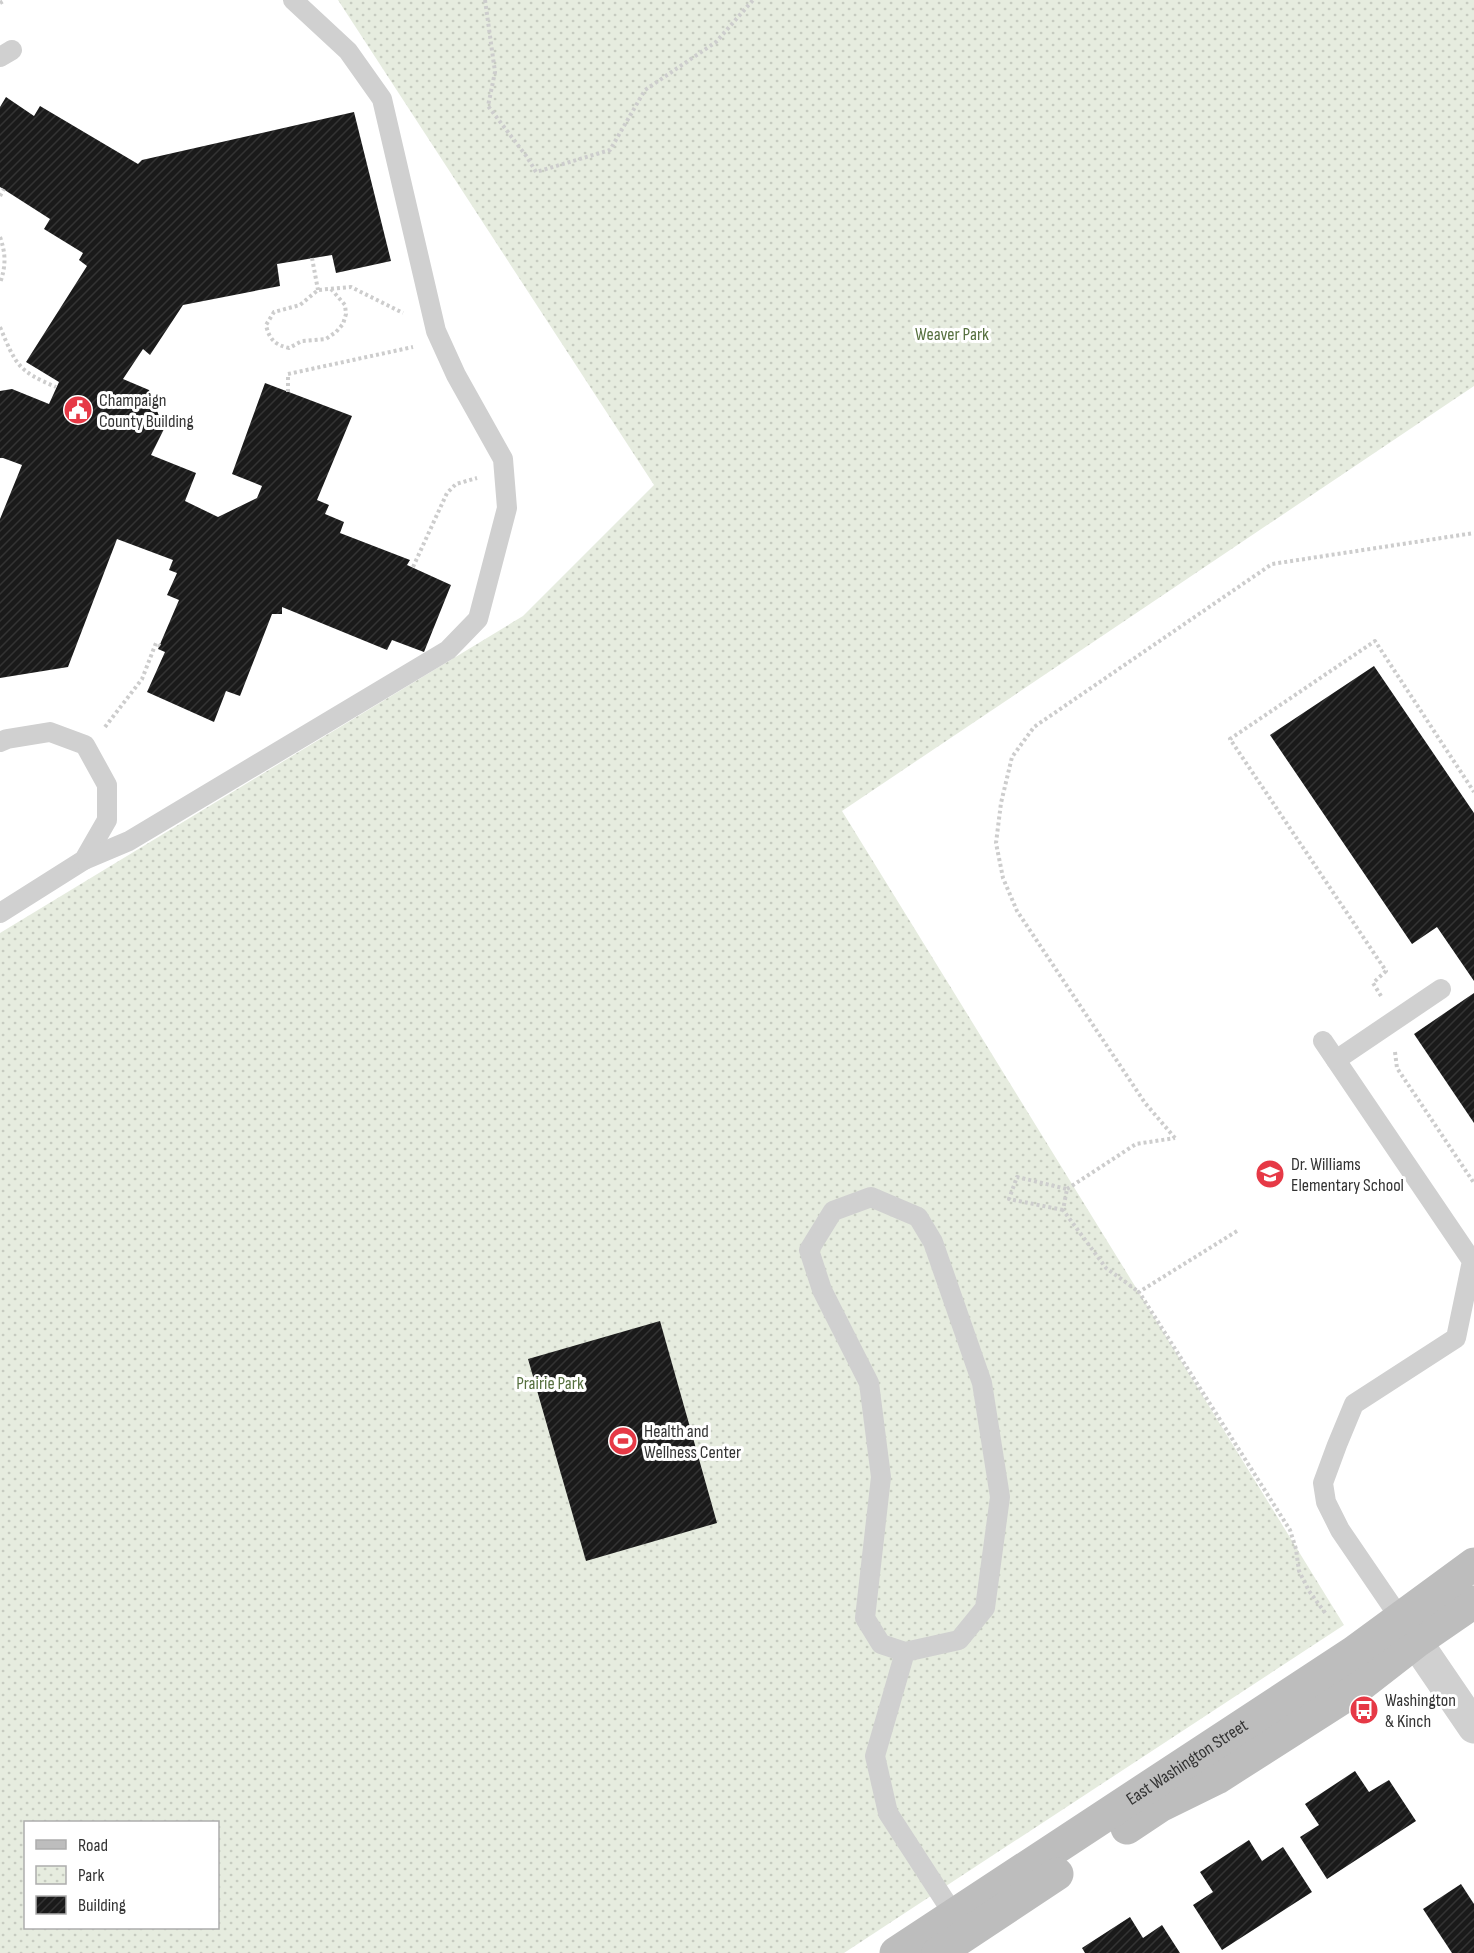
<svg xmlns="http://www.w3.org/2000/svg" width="1474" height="1953" font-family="'Sofia Sans Condensed',sans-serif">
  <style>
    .park { fill: url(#park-dots); fill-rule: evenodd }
    .building { fill: url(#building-hatch) }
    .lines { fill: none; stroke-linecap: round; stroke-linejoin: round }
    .path { stroke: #cdcdcd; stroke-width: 4; stroke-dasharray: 3 3; stroke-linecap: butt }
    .service { stroke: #d0d0d0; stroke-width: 20 }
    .minor { stroke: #d0d0d0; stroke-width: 33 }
    .secondary { stroke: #bdbdbd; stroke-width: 33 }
    .labels { text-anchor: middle; stroke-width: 6; stroke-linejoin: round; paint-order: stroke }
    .park-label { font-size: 18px; fill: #56703f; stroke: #fff }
    .poi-label { font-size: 18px; fill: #333; stroke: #fff; text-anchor: start }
    .street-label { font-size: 18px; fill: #333; stroke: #fff }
  </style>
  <defs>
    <pattern id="park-dots" width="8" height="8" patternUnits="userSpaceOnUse" patternTransform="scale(1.5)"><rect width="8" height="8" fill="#e6ecdf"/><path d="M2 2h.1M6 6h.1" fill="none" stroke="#c6cbc0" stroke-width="1.8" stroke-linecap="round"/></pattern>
    <pattern id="building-hatch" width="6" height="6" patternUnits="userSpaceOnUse" patternTransform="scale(1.5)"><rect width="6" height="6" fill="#1a1a1a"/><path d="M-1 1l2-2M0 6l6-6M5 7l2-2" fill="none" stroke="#333"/></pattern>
  </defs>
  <rect width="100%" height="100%" fill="#fff"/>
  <path class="park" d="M338,0H1474V386L842,811L1344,1625L844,1953H0V933L523,616L654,485ZM26,1822H218V1928H26Z"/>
  <g class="building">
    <path d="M6,97L34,116L40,106L138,164L142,160L354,112L391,261L336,273L332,255L277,264L280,286L183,305L150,355L143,349L123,379L149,390L164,429L151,455L196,473L185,501L218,517L257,498L262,486L232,474L265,383L352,416L317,500L329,505L325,514L344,522L340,533L410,560L407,565L451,585L424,652L392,640L387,650L282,607V614H272L240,696L226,691L214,722L147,692L165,652L158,649L179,600L167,595L177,573L169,570L173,560L117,539L68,667L0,678V519L22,465L3,458H0V391L12,389L49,404L59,382L26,362L87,266L79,260L83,253L44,229L50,219L0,187V107Z"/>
    <path d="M1374,666L1474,813V981L1437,927L1412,944L1270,735Z"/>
    <path d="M1474,993V1123L1414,1034Z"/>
    <path d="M660,1321L717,1523L586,1561L528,1359Z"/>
    <path d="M1355,1771L1369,1792L1389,1780L1416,1821L1327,1879L1300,1837L1319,1825L1305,1804Z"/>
    <path d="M1249,1840L1262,1861L1283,1847L1312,1892L1222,1950L1193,1905L1213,1892L1200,1872Z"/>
    <path d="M1461,1884L1474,1904V1953H1452L1423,1909Z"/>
    <path d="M1130,1917L1143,1938L1162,1925L1180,1953H1085L1082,1948Z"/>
  </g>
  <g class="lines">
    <g class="path">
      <path d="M485,0L495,72L488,106L527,157L536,172L610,150L645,90L716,42L753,0"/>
      <path d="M0,3L5,0"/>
      <path d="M0,196L4,189"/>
      <path d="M0,237C6,254 6,266 0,283"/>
      <path d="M312,258L318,290"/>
      <path d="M331,289L345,305L346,314L343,324L336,332L326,339L302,341L289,348C275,345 269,339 266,325L274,312L300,305L318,290L351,287L403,313"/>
      <path d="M0,327C16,365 18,371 56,387"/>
      <path d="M288,392V374L413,347"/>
      <path d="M413,567L447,493L456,484L477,478"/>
      <path d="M105,727L142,679L156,643L160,646"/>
      <path d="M1381,996L1373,983L1386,971L1230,739L1375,641L1474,792"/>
      <path d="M1395,1052L1397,1068L1474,1183"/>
      <path d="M1175,1138L1145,1103L1017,911L1003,878L996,843L1001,803L1012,757L1034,727L1272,564L1474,533"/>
      <path d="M1067,1189L1136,1144L1175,1138"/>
      <path d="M1063,1210L1009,1199L1017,1177L1067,1189L1063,1210L1106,1268L1139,1292"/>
      <path d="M1237,1231L1139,1292L1290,1530L1296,1549L1299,1571L1309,1591L1326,1614"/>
    </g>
    <g class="service">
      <path d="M0,57L12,50"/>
      <path d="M0,742L7,739L50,732L85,745L107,785V820L84,860L0,913"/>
      <path d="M84,860L129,841L448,650L478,619L507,508L503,459L456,375L436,331L382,99L348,51L293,0"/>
      <path d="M1323,1041L1472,1261L1456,1338L1354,1404L1337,1445L1323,1483L1326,1502L1340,1530L1400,1618"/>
      <path d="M1336,1060L1441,989"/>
      <path d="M905,1652L881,1644L865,1618L881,1477L869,1383L822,1290L809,1250L833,1211L871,1197L918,1217L933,1242L982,1383L1000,1497L985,1608L959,1640L905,1652L875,1756L888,1813L954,1915"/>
    </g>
    <path class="minor" d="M1401,1620L1474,1727"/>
    <g class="secondary">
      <path d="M1127,1828L1160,1806L1217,1778L1353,1691L1416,1642L1474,1602"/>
      <path id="s1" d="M896,1953L1354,1652L1474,1564"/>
      <path d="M938,1953L1057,1874"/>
    </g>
  </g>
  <defs>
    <g id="civic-disc" transform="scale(1.5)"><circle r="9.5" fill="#e63946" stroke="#fff"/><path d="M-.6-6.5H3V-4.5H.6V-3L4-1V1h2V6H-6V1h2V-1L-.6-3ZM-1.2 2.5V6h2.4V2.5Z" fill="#fff"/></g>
    <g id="school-disc" transform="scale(1.5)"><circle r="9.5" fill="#e63946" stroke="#fff"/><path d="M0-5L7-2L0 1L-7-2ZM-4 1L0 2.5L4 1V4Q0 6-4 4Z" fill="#fff"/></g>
    <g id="stadium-disc" transform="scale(1.5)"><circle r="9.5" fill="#e63946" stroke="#fff"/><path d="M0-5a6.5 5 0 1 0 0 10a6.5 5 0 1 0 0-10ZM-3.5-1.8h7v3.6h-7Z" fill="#fff"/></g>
    <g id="bus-disc" transform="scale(1.5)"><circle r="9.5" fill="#e63946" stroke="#fff"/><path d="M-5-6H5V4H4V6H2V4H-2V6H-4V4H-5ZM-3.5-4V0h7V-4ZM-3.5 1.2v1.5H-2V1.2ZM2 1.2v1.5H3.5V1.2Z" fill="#fff"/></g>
  </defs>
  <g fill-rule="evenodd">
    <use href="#civic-disc" x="78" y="410"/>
    <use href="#school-disc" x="1270" y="1174"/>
    <use href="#stadium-disc" x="623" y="1441"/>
    <use href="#bus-disc" x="1364" y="1710"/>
  </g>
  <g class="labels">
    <g class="park-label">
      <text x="952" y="340">Weaver Park</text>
      <text x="550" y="1389">Prairie Park</text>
    </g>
    <g class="poi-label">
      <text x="99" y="406">Champaign<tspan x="99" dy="21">County Building</tspan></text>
      <text x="1291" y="1170">Dr. Williams<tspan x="1291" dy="21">Elementary School</tspan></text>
      <text x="644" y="1437">Health and<tspan x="644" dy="21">Wellness Center</tspan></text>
      <text x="1385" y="1706">Washington<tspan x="1385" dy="21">&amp; Kinch</tspan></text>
    </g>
    <g class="street-label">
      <text dy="6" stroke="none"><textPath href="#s1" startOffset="348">East Washington Street</textPath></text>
    </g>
  </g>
  <rect x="24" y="1821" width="195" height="108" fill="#ffffff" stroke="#adadad" stroke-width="1.5"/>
  <rect x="36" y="1840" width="30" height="9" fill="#bdbdbd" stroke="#adadad" stroke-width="1.5"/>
  <text x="78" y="1851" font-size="18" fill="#333333">Road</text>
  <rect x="36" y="1866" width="30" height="18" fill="url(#park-dots)" stroke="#adadad" stroke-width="1.5"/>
  <text x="78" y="1881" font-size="18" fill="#333333">Park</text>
  <rect x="36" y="1896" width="30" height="18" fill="url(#building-hatch)" stroke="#adadad" stroke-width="1.5"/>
  <text x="78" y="1911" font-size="18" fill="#333333">Building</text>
</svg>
